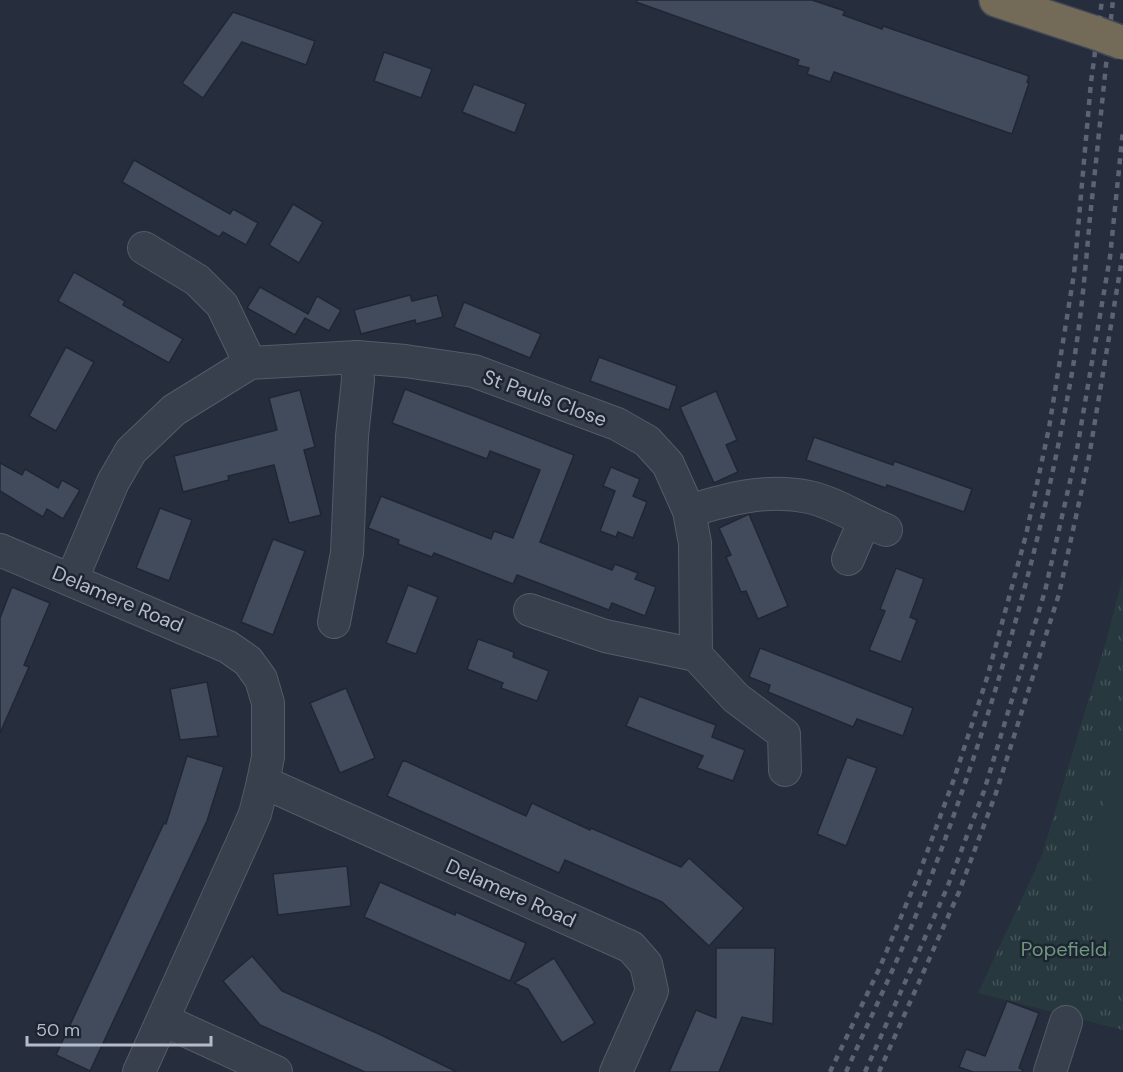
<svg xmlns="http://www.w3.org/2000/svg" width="1123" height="1072" font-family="'DM Sans',sans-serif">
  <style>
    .grass { fill: url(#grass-tufts) }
    .pitch { fill: #27393e }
    .building { fill: #424b5c; stroke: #202734; stroke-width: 1.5 }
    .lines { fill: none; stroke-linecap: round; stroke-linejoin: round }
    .minor-casing { stroke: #545b68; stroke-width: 34 }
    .highway-casing { stroke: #414855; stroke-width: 36 }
    .minor { stroke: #39404d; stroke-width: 32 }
    .highway { stroke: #736b57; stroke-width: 33 }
    .rail { stroke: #5c6374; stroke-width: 4.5; stroke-dasharray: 6 6; stroke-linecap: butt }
    .highway-bridge-casing { stroke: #414855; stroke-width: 36; stroke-linecap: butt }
    .highway-bridge { stroke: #736b57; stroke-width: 33 }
    .labels { text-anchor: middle; stroke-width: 5; stroke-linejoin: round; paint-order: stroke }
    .street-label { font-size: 20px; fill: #b5bbc8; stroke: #1e2532 }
    .park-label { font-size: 20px; fill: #6e987c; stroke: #1e2532 }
  </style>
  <defs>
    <pattern id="grass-tufts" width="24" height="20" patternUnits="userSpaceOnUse" patternTransform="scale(1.5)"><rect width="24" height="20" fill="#27393e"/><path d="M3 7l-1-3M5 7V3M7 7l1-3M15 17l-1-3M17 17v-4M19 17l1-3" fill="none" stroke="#445458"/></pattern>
  </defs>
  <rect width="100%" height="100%" fill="#262d3d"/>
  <path class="grass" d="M1123,577V1030L978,993L1042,855L1106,641Z"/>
  <path class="pitch" d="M1123,740V982L1115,966L1094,908L1088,853Z"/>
  <g class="building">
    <path d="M637,0H812L845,11L843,15L882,29L883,26L1029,76L1027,82L1029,83L1012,134L834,72L830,82L807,74L809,68L797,65L799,60L636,2Z"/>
    <path d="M233,12L315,41L306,65L242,42L203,98L182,83Z"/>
    <path d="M384,52L432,69L421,98L374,81Z"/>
    <path d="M474,84L526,104L515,133L462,112Z"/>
    <path d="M134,160L230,214L233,209L258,223L246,245L223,232L219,237L122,182Z"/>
    <path d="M293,204L323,222L299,263L269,245Z"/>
    <path d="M74,272L125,301L123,305L183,339L169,363L58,301Z"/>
    <path d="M260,287L308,314L317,296L341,310L329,331L305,318L295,335L247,308Z"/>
    <path d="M410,295L412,301L437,295L443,317L416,324L415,320L361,334L354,310Z"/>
    <path d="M464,302L541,334L530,358L454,327Z"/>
    <path d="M66,347L94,362L56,431L29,416Z"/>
    <path d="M599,357L677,386L669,410L590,381Z"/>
    <path d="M405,389L574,455L540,542L612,570L615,564L638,573L635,579L656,587L645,616L612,603L609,610L517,575L513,584L434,553L432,557L398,544L399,540L368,528L381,496L491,539L494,531L513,538L540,470L490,451L487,459L392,423Z"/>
    <path d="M300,390L315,447L304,450L321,515L289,523L274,465L228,476L229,480L183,492L174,456L277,430L269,398Z"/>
    <path d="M716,391L737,440L726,445L738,472L714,483L680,407Z"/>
    <path d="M814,437L893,465L894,461L972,489L964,512L887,485L886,488L806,460Z"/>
    <path d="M0,463L22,475L25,469L58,488L62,480L80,490L63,519L47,509L43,517L0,491Z"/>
    <path d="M611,467L640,479L633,496L647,502L633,538L618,532L616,537L600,531L615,491L603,486Z"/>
    <path d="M160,508L192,520L169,581L136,568Z"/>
    <path d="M749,514L788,606L758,619L746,591L741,592L726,557L731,555L719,528Z"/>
    <path d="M273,539L305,551L273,635L241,622Z"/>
    <path d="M896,568L924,579L910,617L917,620L901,662L869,650L885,611L880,609Z"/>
    <path d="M408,585L438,597L416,654L386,643Z"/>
    <path d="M12,587L50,603L24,665L29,667L0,733V618Z"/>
    <path d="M478,639L514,652L513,657L549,671L537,701L501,688L503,683L467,669Z"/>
    <path d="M760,648L913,708L903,736L857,719L853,727L768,692L770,685L749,677Z"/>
    <path d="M207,682L218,736L180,740L170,689Z"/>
    <path d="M346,688L375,758L340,773L310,703Z"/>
    <path d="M639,696L716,725L712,737L745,750L733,781L697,768L703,756L626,726Z"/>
    <path d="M187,756L224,767L207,821L90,1071L56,1055L164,823L166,824Z"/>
    <path d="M847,757L877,768L846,846L817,834Z"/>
    <path d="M403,760L526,816L532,803L590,830L591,828L681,867L689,858L744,908L709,946L662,902L565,860L559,873L387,796Z"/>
    <path d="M347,866L351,906L278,915L273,874Z"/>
    <path d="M380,882L455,915L456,912L526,943L510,981L364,917Z"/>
    <path d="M716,948H775L773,1024L742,1017L719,1072H669L696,1010L716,1018Z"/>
    <path d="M252,956L282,991L379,1034L457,1072H365L260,1025L223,981Z"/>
    <path d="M554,958L595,1023L562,1043L528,989L514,983Z"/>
    <path d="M1007,1001L1039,1013L1019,1068L1023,1070L1022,1072H973L959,1067L966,1049L985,1056Z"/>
  </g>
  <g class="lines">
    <g class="minor-casing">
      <g id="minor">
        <path d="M144,248L197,280L222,305L250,363"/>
        <path d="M689,511C728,499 767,488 809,497C836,503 860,520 886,530"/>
        <path d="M0,550L228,647L248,661L261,679L268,703V757L263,782L255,814L244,839L139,1072"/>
        <path d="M848,559L864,522"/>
        <path d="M72,579L113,482L131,451L174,410L250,363L357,357L405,361L474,371L617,424L647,441L668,464L689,511L695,543L696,655"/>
        <path d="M530,610L605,636L696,655L736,698L784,734L785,770"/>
        <path d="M334,622L347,553L352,436L358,380L357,357"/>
        <path d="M263,782L631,947L646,964L652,991L616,1072"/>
        <path d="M163,1020L276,1072"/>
        <path d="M1050,1072L1066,1022"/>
      </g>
    </g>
    <g class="highway-casing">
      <path id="highway" d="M996,0L1096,33"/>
    </g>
    <use href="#minor" class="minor"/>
    <use href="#highway" class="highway"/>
    <g class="rail">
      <path d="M830,1072L880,967L919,874L954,779L987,678L1026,535L1049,428L1074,274L1091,82L1102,0"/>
      <path d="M846,1072C875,1008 906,944 931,877C991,719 1039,556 1069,389C1080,332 1085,274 1090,217C1098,145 1105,72 1113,0"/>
      <path d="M865,1072L947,888L984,791L1045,591L1076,455L1110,257L1123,130"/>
      <path d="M879,1072L959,892L996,793L1059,594L1089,457L1123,253"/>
    </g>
    <g class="highway-bridge-casing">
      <path id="highway-bridge" d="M1096,33L1123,43"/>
    </g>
    <use href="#highway-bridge" class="highway-bridge"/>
  </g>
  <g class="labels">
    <g class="street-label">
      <text transform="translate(545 398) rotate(20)" y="7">St Pauls Close</text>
      <text transform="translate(118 599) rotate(23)" y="7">Delamere Road</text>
      <text transform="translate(511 893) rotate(24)" y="7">Delamere Road</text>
    </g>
    <g class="park-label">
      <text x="1064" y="956">Popefield</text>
    </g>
  </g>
  <path d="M27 1036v9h184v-9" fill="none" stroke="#b5bbc8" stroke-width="3"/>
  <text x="36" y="1036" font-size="18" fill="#b5bbc8" stroke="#1e2532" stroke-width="4.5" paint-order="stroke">50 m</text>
</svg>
